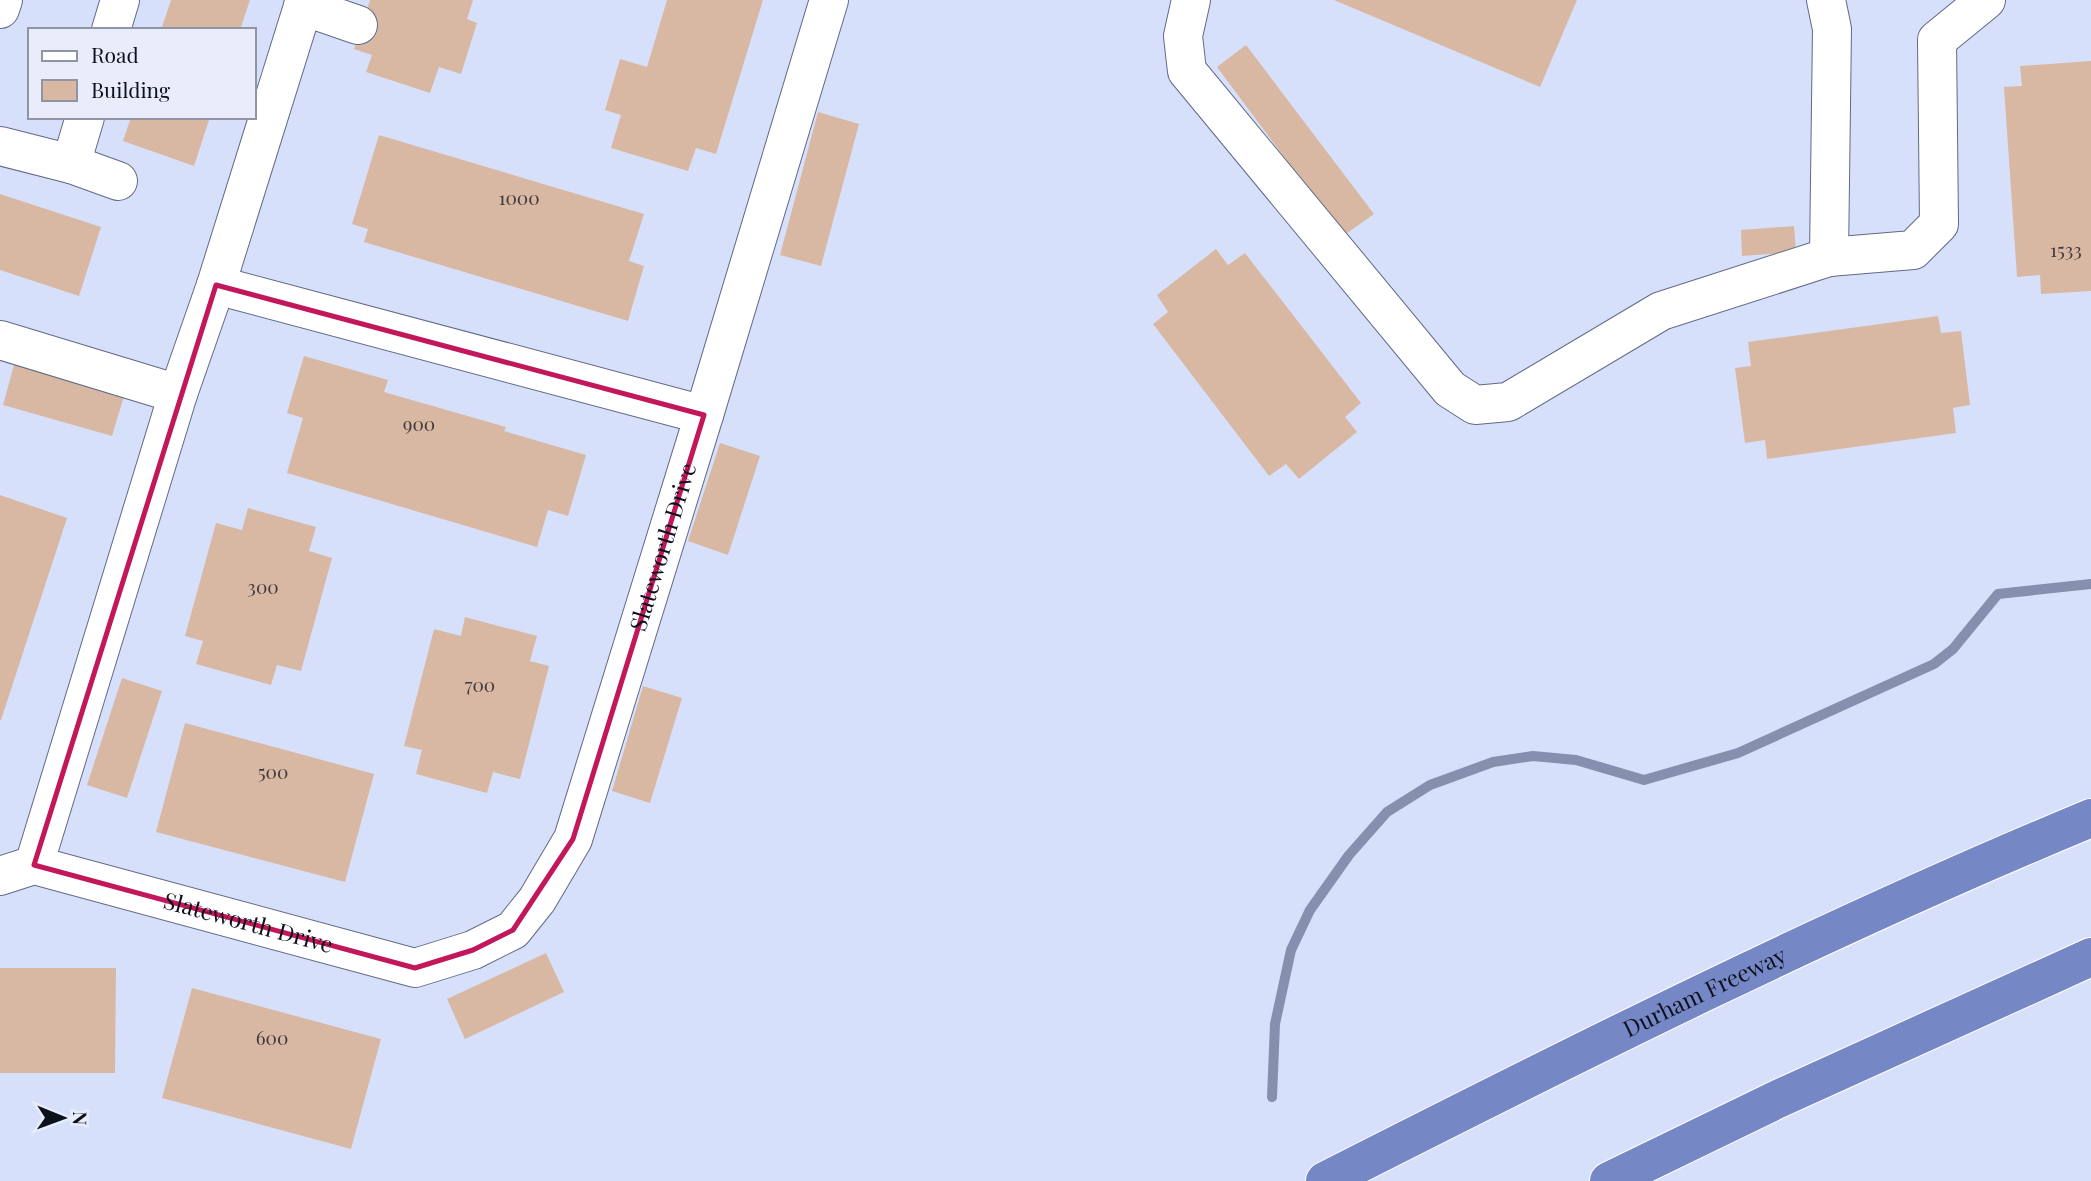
<svg xmlns="http://www.w3.org/2000/svg" width="2091" height="1181" font-family="'Playfair Display',serif">
  <style>
    .lines { fill: none; stroke-linecap: round; stroke-linejoin: round }
    .stream { stroke: #858fae; stroke-width: 10 }
    .building { fill: #d8b8a3 }
    .minor-casing { stroke: #616a86; stroke-width: 40 }
    .highway-casing { stroke: #fff; stroke-width: 40 }
    .minor { stroke: #fff; stroke-width: 38 }
    .highway { stroke: #7587c4; stroke-width: 38 }
    .marked { fill: none; stroke: #c2185b; stroke-width: 5; stroke-linejoin: round }
    .labels { text-anchor: middle; stroke-width: 6; stroke-linejoin: round; paint-order: stroke }
    .number-label { font-size: 19px; fill: #403b3e }
    .street-label { font-size: 23px; fill: #0d111c; stroke: #e9edfb }
  </style>
  <rect width="100%" height="100%" fill="#d7e0fa"/>
  <g class="lines">
    <path class="stream" d="M1272,1097L1275,1024L1291,950L1310,910L1349,855L1387,812L1430,785L1493,762L1533,756L1576,760L1644,780L1738,753L1934,664L1953,649L1998,594L2091,584"/>
  </g>
  <g class="building">
    <path d="M171,0H250L240,30H161Z"/>
    <path d="M370,0H473L467,19L477,23L461,74L439,67L430,93L366,72L372,55L354,49Z"/>
    <path d="M667,0H763L716,154L696,148L688,171L611,148L621,115L605,110L620,59L647,67Z"/>
    <path d="M1334,0H1577L1540,87Z"/>
    <path d="M1246,45L1374,214L1343,236L1217,67Z"/>
    <path d="M2091,61V291L2041,294L2040,275L2017,277L2004,87L2022,86L2020,66Z"/>
    <path d="M818,112L859,124L821,266L780,255Z"/>
    <path d="M131,117H210L194,166L123,141Z"/>
    <path d="M379,135L644,214L629,261L644,266L628,321L364,242L368,229L352,224Z"/>
    <path d="M0,194L101,227L79,296L0,270Z"/>
    <path d="M1794,226L1796,252L1742,256L1741,230Z"/>
    <path d="M1216,249L1228,265L1245,253L1361,403L1345,417L1357,432L1299,479L1286,464L1269,476L1153,324L1168,312L1157,295Z"/>
    <path d="M1938,316L1941,333L1961,331L1970,405L1953,408L1956,433L1767,459L1765,440L1745,443L1735,368L1751,366L1748,342Z"/>
    <path d="M304,356L388,380L384,392L506,427L504,431L586,455L568,516L548,510L537,547L287,473L303,418L287,413Z"/>
    <path d="M15,361L125,393L112,436L3,405Z"/>
    <path d="M720,443L760,456L728,555L688,541Z"/>
    <path d="M0,495L67,518L1,720H0Z"/>
    <path d="M248,508L316,527L309,551L332,558L301,671L277,665L271,685L196,664L203,641L185,636L216,523L242,530Z"/>
    <path d="M465,617L537,636L530,661L549,666L520,779L493,772L487,793L416,774L422,750L404,746L434,629L461,636Z"/>
    <path d="M122,678L162,691L127,798L87,785Z"/>
    <path d="M643,686L682,698L650,803L612,791Z"/>
    <path d="M185,723L374,774L345,882L156,832Z"/>
    <path d="M546,953L564,992L465,1039L447,999Z"/>
    <path d="M0,968H116L115,1073H0Z"/>
    <path d="M192,988L381,1039L351,1149L162,1098Z"/>
  </g>
  <g class="lines">
    <g class="minor-casing">
      <g id="minor">
        <path d="M1191,0L1183,36L1187,71L1450,389L1475,405L1508,402L1661,311L1829,257L1832,29L1826,0"/>
        <path d="M303,6L358,25"/>
        <path d="M0,9L3,0"/>
        <path d="M111,30L120,0"/>
        <path d="M0,146L71,164L118,181"/>
        <path d="M71,164L85,117"/>
        <path d="M1829,257L1913,250L1939,224L1937,40L1986,0"/>
        <path d="M216,285L704,415"/>
        <path d="M0,340L178,394"/>
        <path id="s1" d="M34,865L415,968L473,950L513,930L537,900L573,839L704,415L829,0"/>
        <path d="M34,865L178,394L216,285L305,0"/>
        <path d="M0,876L34,865"/>
      </g>
    </g>
    <g class="highway-casing">
      <g id="highway">
        <path id="s2" d="M1325,1181C1577,1053 1830,926 2091,818"/>
        <path d="M1609,1181L1778,1099L2091,957"/>
      </g>
    </g>
    <use href="#minor" class="minor"/>
    <use href="#highway" class="highway"/>
  </g>
  <path class="marked" d="M216,285L704,415L573,839L513,930L473,950L415,968L34,865Z"/>
  <g class="labels">
    <g class="number-label">
      <text x="519" y="205">1000</text>
      <text x="2066" y="257">1533</text>
      <text x="419" y="431">900</text>
      <text x="263" y="594">300</text>
      <text x="480" y="692">700</text>
      <text x="273" y="779">500</text>
      <text x="272" y="1045">600</text>
    </g>
    <g class="street-label">
      <text dy="8" stroke="none"><textPath href="#s1" startOffset="915">Slateworth Drive</textPath></text>
      <text dy="8" stroke="none"><textPath href="#s1" startOffset="222">Slateworth Drive</textPath></text>
      <text dy="8" stroke="none"><textPath href="#s2" startOffset="424">Durham Freeway</textPath></text>
    </g>
  </g>
  <rect x="28" y="28" width="228" height="91" fill="#e9edfb" stroke="#9195a2" stroke-width="2"/>
  <rect x="42" y="51" width="35" height="10" fill="#ffffff" stroke="#9195a2" stroke-width="2"/>
  <text x="91" y="63" font-size="21" fill="#0d111c">Road</text>
  <rect x="42" y="80" width="35" height="21" fill="#d8b8a3" stroke="#9195a2" stroke-width="2"/>
  <text x="91" y="98" font-size="21" fill="#0d111c">Building</text>
  <g transform="translate(63 1118) rotate(91)" stroke="#e9edfb" stroke-width="5" paint-order="stroke">
  <path d="M0-5L12 26L0 18L-12 26Z" fill="#0d111c"/>
  <text y="-10" font-size="19" font-weight="bold" text-anchor="middle" fill="#0d111c">N</text>
  </g>
</svg>
